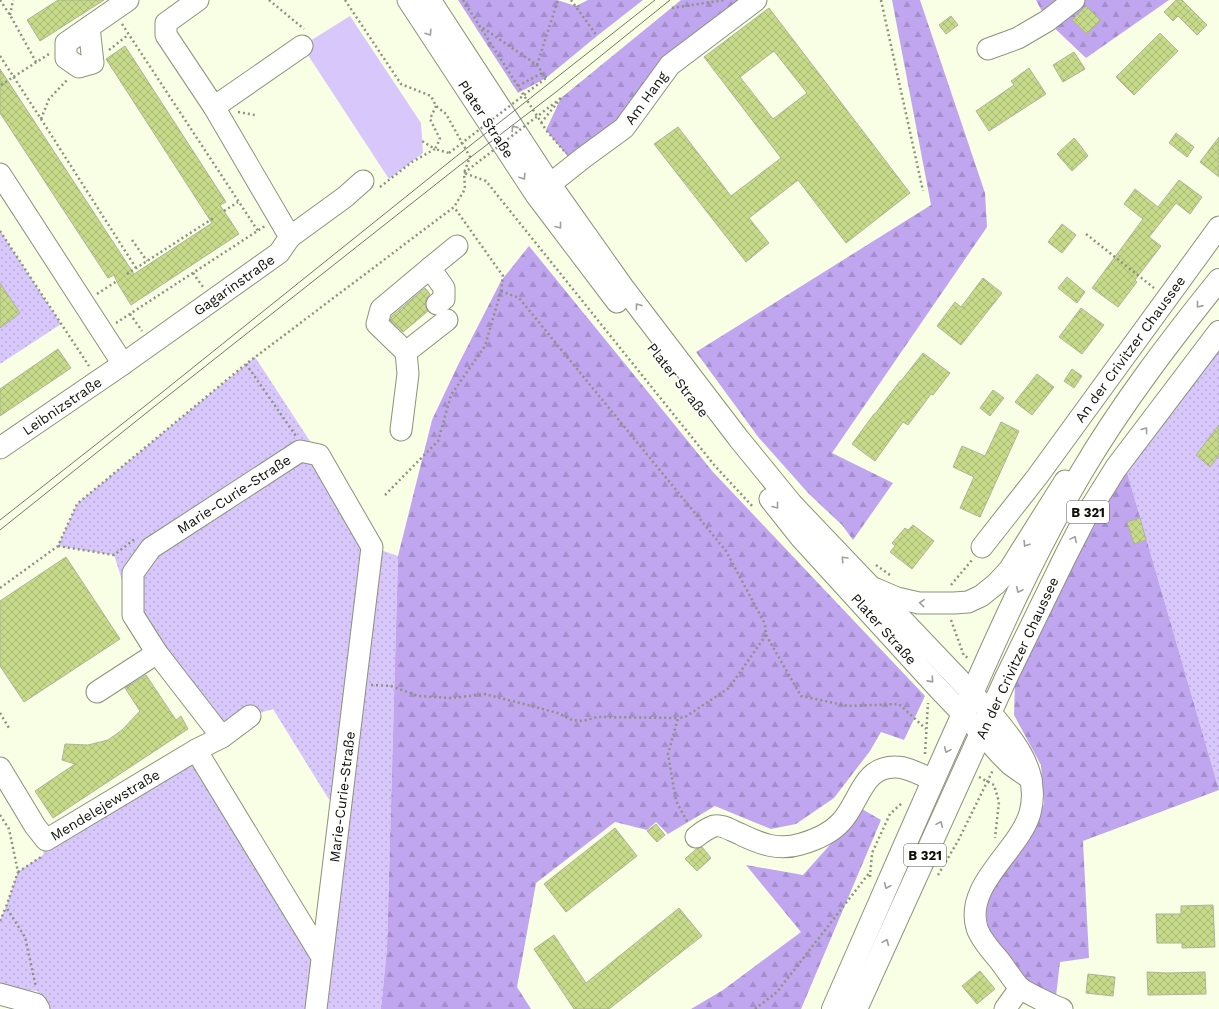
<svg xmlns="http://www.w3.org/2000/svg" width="1219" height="1009" font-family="'Work Sans',sans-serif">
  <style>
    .grass { fill: url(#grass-dots) }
    .forest { fill: url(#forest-firs) }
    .pitch { fill: #d8c7fa }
    .building { fill: url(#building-cross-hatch); stroke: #aeb49c; fill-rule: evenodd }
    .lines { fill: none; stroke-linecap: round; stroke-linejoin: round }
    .minor-casing { stroke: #8c927b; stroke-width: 23 }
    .major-casing { stroke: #8c927b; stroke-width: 24 }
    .path { stroke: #8e9281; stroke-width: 2.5; stroke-dasharray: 2 3; stroke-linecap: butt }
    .minor { stroke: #fff; stroke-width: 21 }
    .major { stroke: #fff; stroke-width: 22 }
    .tram { stroke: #747868; stroke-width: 1 }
    .path-bridge { stroke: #8e9281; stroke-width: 2.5; stroke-dasharray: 2 3; stroke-linecap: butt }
    .oneway { stroke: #9f9f9c }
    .labels { text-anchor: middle; stroke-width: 3; stroke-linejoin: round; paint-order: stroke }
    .shield { fill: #fff; stroke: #565852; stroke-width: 1 }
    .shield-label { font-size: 13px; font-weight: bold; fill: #0e1008 }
    .street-label { font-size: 14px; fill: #0e1008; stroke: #fff }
  </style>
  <defs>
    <pattern id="grass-dots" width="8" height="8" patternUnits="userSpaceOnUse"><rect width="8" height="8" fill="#d8c7fa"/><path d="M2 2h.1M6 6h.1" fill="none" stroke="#b8aad5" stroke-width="1.8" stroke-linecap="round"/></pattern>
    <pattern id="forest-firs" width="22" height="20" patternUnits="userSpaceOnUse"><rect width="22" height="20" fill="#c0a5ef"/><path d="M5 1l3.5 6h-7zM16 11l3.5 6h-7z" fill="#a48dcb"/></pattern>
    <pattern id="building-cross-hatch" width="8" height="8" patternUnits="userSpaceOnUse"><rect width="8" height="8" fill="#c6da89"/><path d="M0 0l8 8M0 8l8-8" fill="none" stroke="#a9ba75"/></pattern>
  </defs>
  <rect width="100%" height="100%" fill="#f8ffe5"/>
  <g class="grass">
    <path d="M0,231L61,324L0,364Z"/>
    <path d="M1219,346V790L1127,472Z"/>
    <path d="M255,357L319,455L372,547L398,556L387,948L381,1009H50L37,991L0,987V920L6,907L18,872L43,855L46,840L196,750L322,957L340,809L328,798L273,709L250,716L222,737L133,615L114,555L58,546L77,504Z"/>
  </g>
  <g class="forest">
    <path d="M458,0H557L576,6L588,0H643L597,36L546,78L518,93Z"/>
    <path d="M681,0H756L575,165L546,130L561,98Z"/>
    <path d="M892,0H920L985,193L987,227L832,453L893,483L853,540L842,525L809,494L759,438L696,352L931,205Z"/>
    <path d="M1036,0H1169L1086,58L1047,21Z"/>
    <path d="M529,246L713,472L925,696L904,740L881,732L870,751L834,798L796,824L771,829L715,806L668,834L656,822L647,830L615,822L536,883L517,987L531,1009H381L387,948L398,556L432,420L458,365L501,281Z"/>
    <path d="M1127,472L1219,790L1083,841L1089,958L1060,962L1056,996L1017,975L988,929L986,911L991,891L1025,840L1044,804L1041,765L1014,715L1015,682L1081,549L1105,507Z"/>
    <path d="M862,809L881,820L801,1009H691L723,990L801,932L746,865L803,875Z"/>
  </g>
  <path class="pitch" d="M350,16L421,123L423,153L389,179L302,46Z"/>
  <g class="building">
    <path d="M58,0H104L40,41L27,20Z"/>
    <path d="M1176,0H1182L1207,25L1197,35L1178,16L1173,21L1164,12Z"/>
    <path d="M1086,6L1101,20L1087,34L1072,20Z"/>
    <path d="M769,8L910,193L846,243L798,180L749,218L769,243L746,262L654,144L678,127L731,196L781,158L704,57ZM774,51L807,93L773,119L740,77Z"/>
    <path d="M951,16L958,25L946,34L939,25Z"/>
    <path d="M1160,33L1178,51L1134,95L1116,77Z"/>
    <path d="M125,46L226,202L220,205L239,234L131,305L118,284L114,275L108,278L0,113V69L134,274L212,223L106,59Z"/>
    <path d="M1074,52L1085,69L1063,82L1053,65Z"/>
    <path d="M1029,68L1046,94L989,131L976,111L1014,85L1011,81Z"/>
    <path d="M1176,133L1194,147L1187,157L1169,143Z"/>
    <path d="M1219,137V177L1200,162Z"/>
    <path d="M1074,138L1080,145L1088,156L1072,171L1057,154Z"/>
    <path d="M1179,180L1202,197L1190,214L1176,203L1149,237L1161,246L1135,280L1137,282L1118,307L1092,288L1143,219L1124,204L1135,189L1158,207Z"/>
    <path d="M1062,224L1076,235L1062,253L1048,242Z"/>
    <path d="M1067,277L1085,292L1077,303L1058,288Z"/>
    <path d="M983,278L1002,293L961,345L937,326L955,302L961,307Z"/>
    <path d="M0,283L20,313L0,328Z"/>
    <path d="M425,288L430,294L426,299L425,305L428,311L403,332L390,320L392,316Z"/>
    <path d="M1081,308L1104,325L1082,354L1059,337Z"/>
    <path d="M58,349L71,368L0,416V389Z"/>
    <path d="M923,353L950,373L933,395L931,394L908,425L903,422L875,461L852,444L874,414H875L900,381H901Z"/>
    <path d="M1072,369L1082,376L1074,388L1064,381Z"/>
    <path d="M1037,374L1054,387L1032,415L1015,402Z"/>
    <path d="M993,390L1004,398L990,416L980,408Z"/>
    <path d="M1001,422L1019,431L980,517L960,508L974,477L953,467L962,446L985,456Z"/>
    <path d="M1219,425V455L1210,467L1196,455Z"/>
    <path d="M1140,518L1146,540L1134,544L1127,522Z"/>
    <path d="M913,525L934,541L912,569L890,552L895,546L892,543L905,528L908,530Z"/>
    <path d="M66,557L120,639L24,702L0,666V601Z"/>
    <path d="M146,675L176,720L181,716L188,729L53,818L35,791L75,764L62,760L65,744L88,745L108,740L122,730L140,711L125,688Z"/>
    <path d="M656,824L665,835L657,842L647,831Z"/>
    <path d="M615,828L637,856L566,912L544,884Z"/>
    <path d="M702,847L711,858L697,871L685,859L696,849Z"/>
    <path d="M1213,905L1215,947L1182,948V943H1157L1156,914H1181V906Z"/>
    <path d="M679,908L702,936L609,1009H574L534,949L554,935L586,983Z"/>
    <path d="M980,971L995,989L977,1004L962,986Z"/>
    <path d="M1147,972L1167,973L1205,972L1206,994L1148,995Z"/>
    <path d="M1088,974L1115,977L1113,996L1086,993Z"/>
  </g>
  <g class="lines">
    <g class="minor-casing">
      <g id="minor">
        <path d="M408,0L536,195L617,302"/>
        <path d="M430,0L550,184L623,287L739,439L792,504L991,713C1008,734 1031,759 1032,789C1033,796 1032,805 1030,813C1019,851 964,885 977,928C980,938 992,952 999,960C1006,969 1012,979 1019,987C1024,992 1054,1006 1062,1009"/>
        <path d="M89,27L93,63L79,67L66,58V43L128,0"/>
        <path d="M988,49L1018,38L1047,21L1074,0"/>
        <path d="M214,107L302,46"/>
        <path d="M0,174L123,364L279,253L290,237L214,107L166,35V23L198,0"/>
        <path d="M539,193L583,158L624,128L670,65L756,0"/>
        <path d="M290,237L345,197L363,181"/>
        <path d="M437,304L444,299V288L430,268L457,246"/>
        <path d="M406,352L377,324L381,309L430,268"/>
        <path d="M401,430L408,374L406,352L447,320"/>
        <path d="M0,448L123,364"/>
        <path d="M770,499L801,538L937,687L981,733L1000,754L1011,765L1031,779"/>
        <path d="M982,547L1037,477L1219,227"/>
        <path d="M876,589L897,598L919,603H954L968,602L981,596L996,584L1009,570L1065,481"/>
        <path d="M97,692L157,653"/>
        <path d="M222,737L250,716"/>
        <path d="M0,768L35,826L46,840L196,750"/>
        <path d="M696,837C701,833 708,828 714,826C722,824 732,831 740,834C760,844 779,851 801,844C815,840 831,833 841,822C860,802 862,766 896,767C908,767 921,775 933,780"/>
        <path d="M0,994L36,1004L39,1009"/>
        <path d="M316,1009L372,547L319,455L300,451L151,548L133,573V615L157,653L222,737L196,750L322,957"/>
        <path d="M1005,1009L1020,988"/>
      </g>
    </g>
    <g class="major-casing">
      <g id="major">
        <path d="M833,1009C875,914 916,818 959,723C996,638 1034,553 1081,473C1121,405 1170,341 1219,280"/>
        <path d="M856,1009L1006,678L1066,555L1086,516L1116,468L1219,332"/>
      </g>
    </g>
    <g class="path">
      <path d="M0,0L10,15L36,62"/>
      <path d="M269,0L304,29"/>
      <path d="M345,0L401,84L431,96L436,106L446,114L470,157L464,173L486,181L715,466L754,508"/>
      <path d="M463,0L546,130L564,151"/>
      <path d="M571,0L597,36"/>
      <path d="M881,0L923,191"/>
      <path d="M672,8L724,0"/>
      <path d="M10,15L13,0"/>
      <path d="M122,24L258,231"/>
      <path d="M483,28L537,65L546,78"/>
      <path d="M109,50L128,35"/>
      <path d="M0,56L41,119L136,268"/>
      <path d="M537,65L558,0"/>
      <path d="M1,85L49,54"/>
      <path d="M518,86L542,73"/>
      <path d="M436,106L430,119L440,139L435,149L449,153"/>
      <path d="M238,112L255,115"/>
      <path d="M41,119L49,99L68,79"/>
      <path d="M541,123L561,98"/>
      <path d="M380,187L412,162L435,149L422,141"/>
      <path d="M224,211L238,202"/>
      <path d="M0,231L89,366"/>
      <path d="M1086,234L1154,288"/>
      <path d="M132,240L147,261"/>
      <path d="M193,273L203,287"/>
      <path d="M127,274L215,217"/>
      <path d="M501,291L519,298L726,551L765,624L766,635L729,688L685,717L678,718"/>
      <path d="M97,294L117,281"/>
      <path d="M130,314L142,331"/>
      <path d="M116,323L265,226"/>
      <path d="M246,364L296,436"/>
      <path d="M385,495L438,441L451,395L485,346L501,291L503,276L454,207"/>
      <path d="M58,546L114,555L136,538"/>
      <path d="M876,565L890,575"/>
      <path d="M951,585L972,560"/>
      <path d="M0,588L58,546L77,504L246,364L454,207L465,189L464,173"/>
      <path d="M951,620L964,656L969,658"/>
      <path d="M766,635L801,696L848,706L899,704L926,729"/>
      <path d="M371,685L391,686L418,696L452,698L485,694L558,713L572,720L583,721L597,717L678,718L668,754L676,801L688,823"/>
      <path d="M0,713L9,728"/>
      <path d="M925,754L928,703"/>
      <path d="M979,777L994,785L999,802L995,838"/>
      <path d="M0,815L9,829L18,872L6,907L25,937L36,987"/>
      <path d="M18,872L41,857"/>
      <path d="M938,875L958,841L993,770"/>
      <path d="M870,877L872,853L890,814L903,802"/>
      <path d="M0,921L6,907"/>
      <path d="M755,1009L777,992L870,872"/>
    </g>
    <use href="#minor" class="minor"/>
    <use href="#major" class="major"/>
    <g class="tram">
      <path d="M0,520L150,402L453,159L655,0"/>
      <path d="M0,530L155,406L459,166L556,92L670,0"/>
    </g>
    <g class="path-bridge">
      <path d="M449,153L546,78"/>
      <path d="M464,173L561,98"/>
    </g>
  </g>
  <defs><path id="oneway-chevron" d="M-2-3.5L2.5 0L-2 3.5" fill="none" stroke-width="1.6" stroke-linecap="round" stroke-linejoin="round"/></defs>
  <g class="oneway">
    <use href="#oneway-chevron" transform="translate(429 33) rotate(57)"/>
    <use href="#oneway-chevron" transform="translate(514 128) rotate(-123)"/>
    <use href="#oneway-chevron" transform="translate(523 177) rotate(57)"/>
    <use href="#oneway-chevron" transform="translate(559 226) rotate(52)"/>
    <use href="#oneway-chevron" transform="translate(1199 305) rotate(129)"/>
    <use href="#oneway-chevron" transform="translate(638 306) rotate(-127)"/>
    <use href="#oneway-chevron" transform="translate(1145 430) rotate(-53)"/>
    <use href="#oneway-chevron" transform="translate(776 506) rotate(52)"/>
    <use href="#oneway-chevron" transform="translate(1074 539) rotate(-62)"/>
    <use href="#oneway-chevron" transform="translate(1026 544) rotate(122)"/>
    <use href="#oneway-chevron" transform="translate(844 559) rotate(-133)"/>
    <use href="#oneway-chevron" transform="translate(1019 590) rotate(116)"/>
    <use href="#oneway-chevron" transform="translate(922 603) rotate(-175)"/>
    <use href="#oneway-chevron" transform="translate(931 680) rotate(48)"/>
    <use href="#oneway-chevron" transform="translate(947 750) rotate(114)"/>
    <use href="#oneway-chevron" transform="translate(940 824) rotate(-66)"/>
    <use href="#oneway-chevron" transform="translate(887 886) rotate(114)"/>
    <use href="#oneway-chevron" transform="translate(886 942) rotate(-66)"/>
  </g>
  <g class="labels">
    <g class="shield">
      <rect x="1067" y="501" width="42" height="22" rx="3"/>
      <rect x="904" y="844" width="42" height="22" rx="3"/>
    </g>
    <g class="shield-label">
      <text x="1088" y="517">B 321</text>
      <text x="925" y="860">B 321</text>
    </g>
    <g class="street-label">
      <text transform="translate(646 98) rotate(-54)" y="5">Am Hang</text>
      <text transform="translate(486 119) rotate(57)" y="5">Plater Straße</text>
      <text transform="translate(234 285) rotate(-35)" y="5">Gagarinstraße</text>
      <text transform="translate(1130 349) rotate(-54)" y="5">An der Crivitzer Chaussee</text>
      <text transform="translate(678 380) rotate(52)" y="5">Plater Straße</text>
      <text transform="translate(62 406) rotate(-34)" y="5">Leibnizstraße</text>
      <text transform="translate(234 494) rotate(-33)" y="5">Marie-Curie-Straße</text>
      <text transform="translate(884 629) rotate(48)" y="5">Plater Straße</text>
      <text transform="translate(1017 658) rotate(-65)" y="5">An der Crivitzer Chaussee</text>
      <text transform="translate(342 797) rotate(-83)" y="5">Marie-Curie-Straße</text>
      <text transform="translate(105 805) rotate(-31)" y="5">Mendelejewstraße</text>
    </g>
  </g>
</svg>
